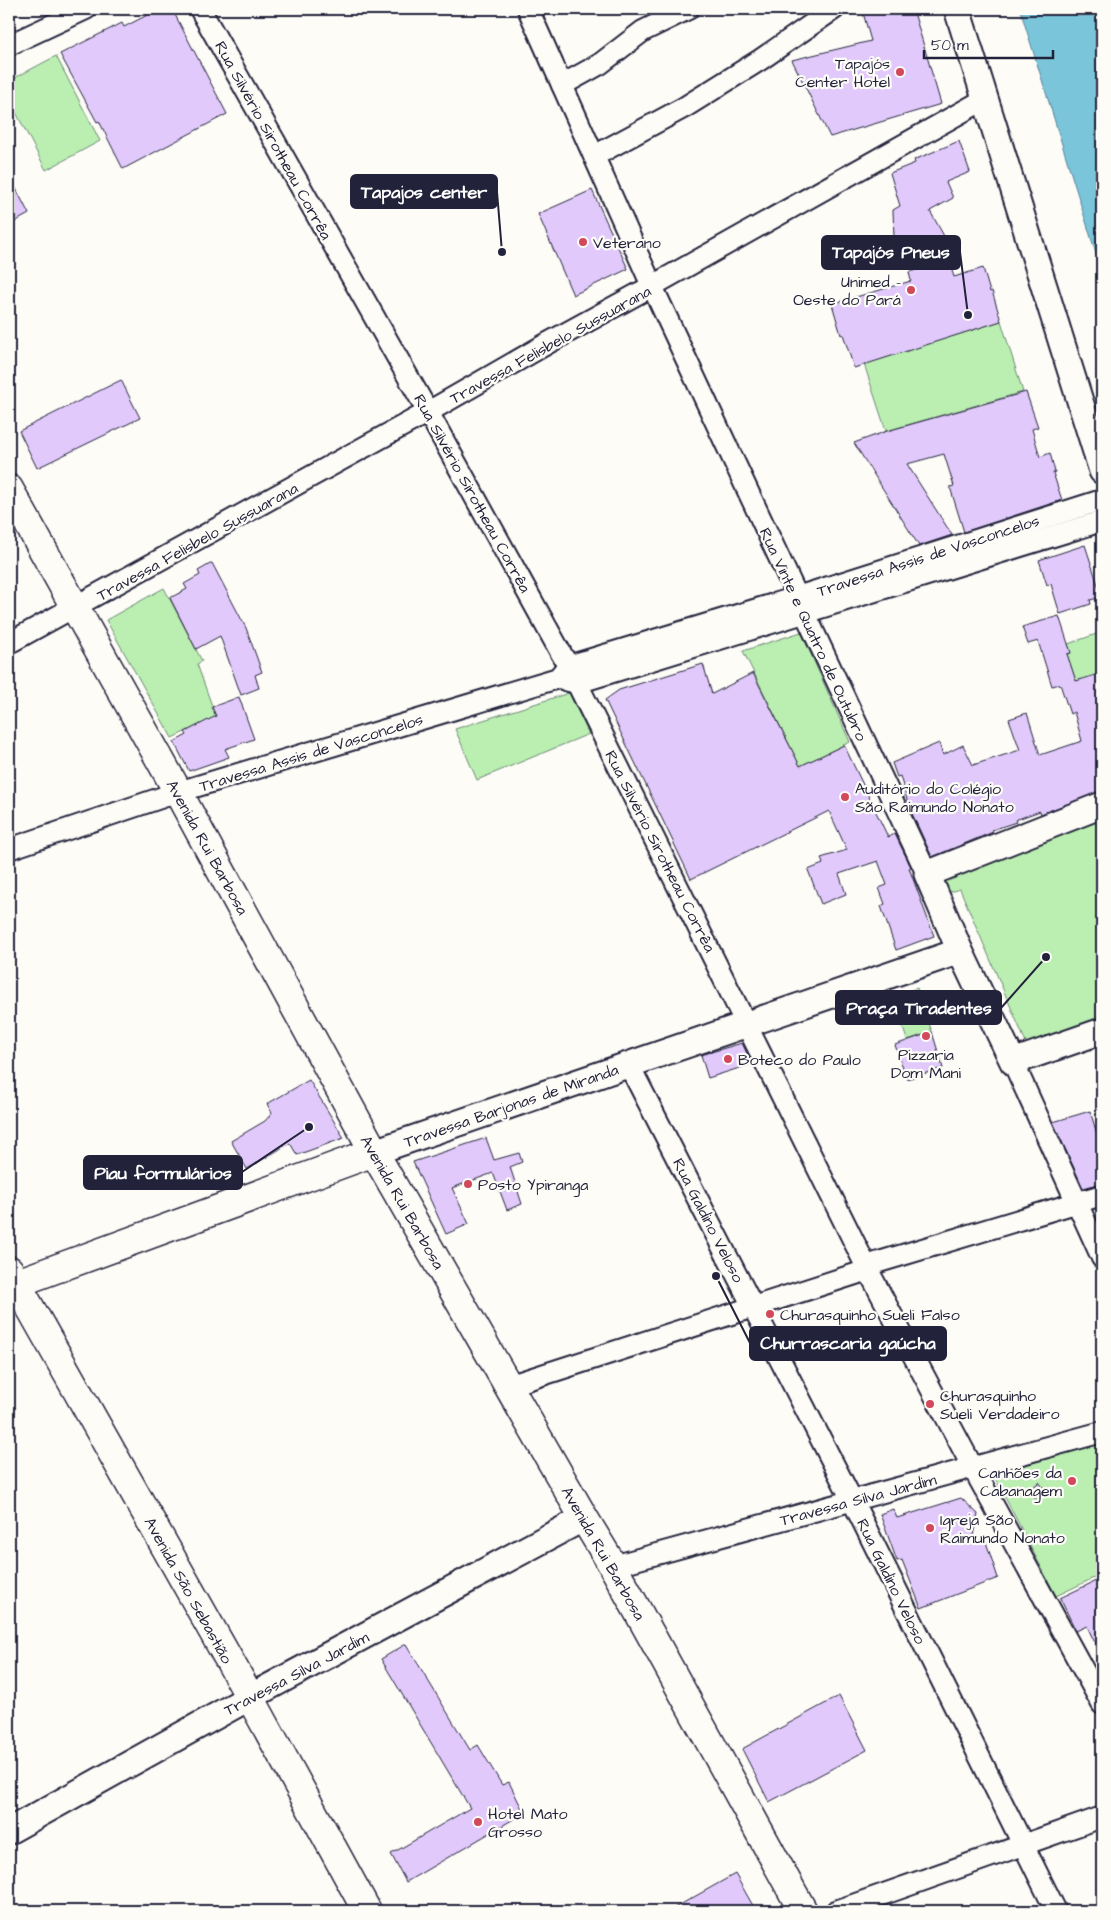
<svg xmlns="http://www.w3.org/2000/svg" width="1111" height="1920" font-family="'Architects Daughter',sans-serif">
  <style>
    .green { fill: #baefb1; stroke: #6e8876 }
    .water { fill: #7ac5da; stroke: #57849a }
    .building { fill: #e1cafb; stroke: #22223b }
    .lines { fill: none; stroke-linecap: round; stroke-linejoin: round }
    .minor-casing { stroke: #22223b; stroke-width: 24 }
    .tertiary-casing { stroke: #22223b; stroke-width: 29 }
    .secondary-casing { stroke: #22223b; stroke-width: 31 }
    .minor { stroke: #fdfcf7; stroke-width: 20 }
    .tertiary { stroke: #fdfcf7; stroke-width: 25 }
    .secondary { stroke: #fdfcf7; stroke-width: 28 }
    .poi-dot { fill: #d1495b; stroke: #fdfcf7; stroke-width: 2 }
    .labels { text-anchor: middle; stroke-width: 4.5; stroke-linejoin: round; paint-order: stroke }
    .poi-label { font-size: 16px; fill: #22223b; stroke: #fdfcf7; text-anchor: start }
    .street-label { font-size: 16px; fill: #22223b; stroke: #fdfcf7 }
    .leader { fill: none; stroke: #22223b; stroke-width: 2 }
    .callout-dot { fill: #22223b; stroke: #fdfcf7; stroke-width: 2 }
    .callout { fill: #22223b; stroke: #22223b; stroke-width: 2 }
    .callout-label { font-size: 18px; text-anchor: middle; font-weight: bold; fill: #fff }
  </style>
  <rect width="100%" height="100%" fill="#fdfcf7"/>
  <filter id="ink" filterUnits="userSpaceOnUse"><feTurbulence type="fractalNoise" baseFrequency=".02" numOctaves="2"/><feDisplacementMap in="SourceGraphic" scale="10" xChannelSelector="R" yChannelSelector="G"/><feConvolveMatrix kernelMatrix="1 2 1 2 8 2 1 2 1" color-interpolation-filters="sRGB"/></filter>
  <g filter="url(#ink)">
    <g class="green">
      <path d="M56,56L100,141L46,170L9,99V81Z"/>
      <path d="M1001,321L1023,392L886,431L864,364Z"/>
      <path d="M164,588L202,661L197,664L216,717L172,738L106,620Z"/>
      <path d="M801,632L850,742L800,766L743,651Z"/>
      <path d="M1102,632V673L1076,681L1067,654L1071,653L1068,644Z"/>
      <path d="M569,693L589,734L477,780L455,729Z"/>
      <path d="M1102,817V1020L1027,1045L960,889L948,893L942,879Z"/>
      <path d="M917,988L932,1032L907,1040L893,996Z"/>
      <path d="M1102,1441V1574L1056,1596L992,1472Z"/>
    </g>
    <path class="water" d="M1020,9H1102V273Z"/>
    <g class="building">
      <path d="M159,9H172L227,114L123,169L99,121L97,122L60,54L122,23L124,27Z"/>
      <path d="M862,9H913L941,104L830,137L792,60L871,41Z"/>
      <path d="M959,141L970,172L946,182L953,198L930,211L944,236L904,259L894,238L893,210L900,206L890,173L915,163L914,160Z"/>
      <path d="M9,175L29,214L9,225Z"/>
      <path d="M592,190L628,269L573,295L538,214Z"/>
      <path d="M949,261L954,277L983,268L990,292L992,291L1001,321L854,368L843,334L841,335L832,304L911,281L909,272Z"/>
      <path d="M121,380L140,418L37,468L19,431Z"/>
      <path d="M1026,392L1038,427L1032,429L1040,457L1050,453L1055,472L1053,473L1062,500L964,532L950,487L954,486L944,454L907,464L952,535L919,546L854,443L887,431Z"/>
      <path d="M1085,545L1102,597L1090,600L1091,604L1060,614L1051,584L1047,585L1039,560Z"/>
      <path d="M212,563L246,628L262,672L255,675L259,688L241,695L220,636L196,649L170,598L187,589L184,584L200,575L198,571Z"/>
      <path d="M1059,616L1071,653L1067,654L1076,681L1102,673V791L1041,814L1040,811L1015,820L1016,822L992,830L993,832L932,857L909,807L900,776L897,777L892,763L939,743L943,755L963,745L973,765L1020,750L1009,719L1027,713L1040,755L1082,741L1074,712L1070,714L1060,684L1052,686L1038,641L1028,644L1022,627Z"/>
      <path d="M703,664L712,694L753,673L800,766L844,745L888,837L895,834L911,867L909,868L934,936L896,950L881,906L885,904L879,888L887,885L878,861L839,874L846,894L821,904L808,870L823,864L821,858L847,850L829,811L691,879L605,700L619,690Z"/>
      <path d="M239,697L254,739L225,749L229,757L189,771L174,742L187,735L185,732L216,716L212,707Z"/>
      <path d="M932,1032L943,1068L907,1079L895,1045Z"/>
      <path d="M742,1043L752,1064L708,1078L701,1055Z"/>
      <path d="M309,1080L344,1138L297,1155L290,1143L247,1169L231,1141L265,1121L272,1113L267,1104Z"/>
      <path d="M1090,1111L1102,1150V1183L1083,1188L1053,1122Z"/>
      <path d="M486,1138L494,1160L519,1153L522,1162L510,1167L522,1204L507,1210L493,1173L452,1188L469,1224L446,1234L413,1162Z"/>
      <path d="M1039,1482L1045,1490L1040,1499L1035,1498L1030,1493L1031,1489Z"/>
      <path d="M961,1498L978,1514L973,1542L985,1539L998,1578L921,1608L902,1560L897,1561L880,1514L893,1509L897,1518Z"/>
      <path d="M1102,1578V1658L1087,1626L1076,1631L1060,1598Z"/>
      <path d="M406,1644L470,1750L478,1745L502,1785L509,1782L524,1813L406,1882L391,1854L470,1808L381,1659Z"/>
      <path d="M839,1696L867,1750L769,1802L742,1749Z"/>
      <path d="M735,1874L756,1911H669Z"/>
    </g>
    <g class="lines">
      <g class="minor-casing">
        <g id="minor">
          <path d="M200,9L428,412L572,673L868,1270L973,1468L1102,1704"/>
          <path d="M528,9L652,286L927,874"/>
          <path d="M9,45L86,9"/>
          <path d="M562,85L600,64L643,31L688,9"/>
          <path d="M594,156L685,107L760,60L834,9"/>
          <path d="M9,643L428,412L548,343L652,286L985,99"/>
          <path d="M565,680L577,683L1102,521"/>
          <path d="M9,849L178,792L558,678L568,666L797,597L1102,500"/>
          <path d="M1013,1062L1102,1258"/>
          <path d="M629,1065L852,1500L1056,1911"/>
          <path d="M508,1386L868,1270L869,1265L1102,1195"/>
          <path d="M613,1566L1102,1432"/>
          <path d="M836,1911L1102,1817"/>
        </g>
      </g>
      <g class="tertiary-casing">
        <g id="tertiary">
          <path d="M957,9L1102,471"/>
          <path d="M1102,805L927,874L960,951L1013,1062L1102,1031"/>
          <path d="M374,1152L960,951"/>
          <path d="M9,1831L250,1697L584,1518"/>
        </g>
      </g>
      <g class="secondary-casing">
        <g id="secondary">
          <path d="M9,489L178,792L374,1152L584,1518L613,1566L803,1911"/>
          <path d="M9,1270L250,1697L367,1911"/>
          <path d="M9,1286L374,1152"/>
        </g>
      </g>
      <use href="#minor" class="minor"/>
      <use href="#tertiary" class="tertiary"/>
      <use href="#secondary" class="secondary"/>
    </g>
  </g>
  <g class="poi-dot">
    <circle cx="900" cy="72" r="5"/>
    <circle cx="583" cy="242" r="5"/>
    <circle cx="911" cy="290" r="5"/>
    <circle cx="845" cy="797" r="5"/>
    <circle cx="926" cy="1036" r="5"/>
    <circle cx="728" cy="1059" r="5"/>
    <circle cx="468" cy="1184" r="5"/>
    <circle cx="770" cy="1314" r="5"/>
    <circle cx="930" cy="1404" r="5"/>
    <circle cx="1072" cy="1481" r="5"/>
    <circle cx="930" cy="1528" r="5"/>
    <circle cx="478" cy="1822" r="5"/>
  </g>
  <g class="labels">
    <g class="poi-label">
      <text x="890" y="69" text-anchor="end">Tapajós<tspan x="890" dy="18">Center Hotel</tspan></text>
      <text x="593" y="248">Veterano</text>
      <text x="901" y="287" text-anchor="end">Unimed -<tspan x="901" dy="18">Oeste do Pará</tspan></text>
      <text x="855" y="794">Auditório do Colégio<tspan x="855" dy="18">São Raimundo Nonato</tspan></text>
      <text x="926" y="1060" text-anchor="middle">Pizzaria<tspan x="926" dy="18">Dom Mani</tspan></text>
      <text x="738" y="1065">Boteco do Paulo</text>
      <text x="478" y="1190">Posto Ypiranga</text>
      <text x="780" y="1320">Churasquinho Sueli Falso</text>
      <text x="940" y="1401">Churasquinho<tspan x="940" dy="18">Sueli Verdadeiro</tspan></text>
      <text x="1062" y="1478" text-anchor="end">Canhões da<tspan x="1062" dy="18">Cabanagem</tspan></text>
      <text x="940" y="1525">Igreja São<tspan x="940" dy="18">Raimundo Nonato</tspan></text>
      <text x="488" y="1819">Hotel Mato<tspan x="488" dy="18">Grosso</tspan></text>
    </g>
    <g class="street-label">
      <text transform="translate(274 140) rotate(61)" y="6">Rua Silvério Sirotheau Corrêa</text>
      <text transform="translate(550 344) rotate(-29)" y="6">Travessa Felisbelo Sussuarana</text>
      <text transform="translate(473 493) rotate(61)" y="6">Rua Silvério Sirotheau Corrêa</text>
      <text transform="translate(197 541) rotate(-29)" y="6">Travessa Felisbelo Sussuarana</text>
      <text transform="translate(928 555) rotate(-18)" y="6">Travessa Assis de Vasconcelos</text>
      <text transform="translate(814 634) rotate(65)" y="6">Rua Vinte e Quatro de Outubro</text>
      <text transform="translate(311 752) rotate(-17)" y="6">Travessa Assis de Vasconcelos</text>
      <text transform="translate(208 847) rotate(61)" y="6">Avenida Rui Barbosa</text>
      <text transform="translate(661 851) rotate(63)" y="6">Rua Silvério Sirotheau Corrêa</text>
      <text transform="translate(511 1105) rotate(-19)" y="6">Travessa Barjonas de Miranda</text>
      <text transform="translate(403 1202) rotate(60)" y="6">Avenida Rui Barbosa</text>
      <text transform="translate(709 1220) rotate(63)" y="6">Rua Galdino Veloso</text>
      <text transform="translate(858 1499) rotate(-15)" y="6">Travessa Silva Jardim</text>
      <text transform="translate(604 1553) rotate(60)" y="6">Avenida Rui Barbosa</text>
      <text transform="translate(892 1581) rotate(64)" y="6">Rua Galdino Veloso</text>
      <text transform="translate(189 1590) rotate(61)" y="6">Avenida São Sebastião</text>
      <text transform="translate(296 1673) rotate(-28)" y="6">Travessa Silva Jardim</text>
    </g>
  </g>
  <path class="leader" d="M502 252L497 192M968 315L960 252M1046 957L1001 1008M309 1127L242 1172M716 1276L750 1343"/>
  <g class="callout-dot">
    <circle cx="502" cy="252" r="5"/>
    <circle cx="968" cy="315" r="5"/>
    <circle cx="1046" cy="957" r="5"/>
    <circle cx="309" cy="1127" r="5"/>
    <circle cx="716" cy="1276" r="5"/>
  </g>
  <g class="callout">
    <rect x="351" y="175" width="146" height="33" rx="5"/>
    <rect x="822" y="236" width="138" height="33" rx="5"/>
    <rect x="836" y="991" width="165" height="33" rx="5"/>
    <rect x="84" y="1156" width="158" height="33" rx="5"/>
    <rect x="750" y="1327" width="196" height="33" rx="5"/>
  </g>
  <g class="callout-label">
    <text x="424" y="198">Tapajos center</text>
    <text x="891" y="258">Tapajós Pneus</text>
    <text x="919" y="1014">Praça Tiradentes</text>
    <text x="163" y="1179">Piau formulários</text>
    <text x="848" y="1349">Churrascaria gaúcha</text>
  </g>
  <rect width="1111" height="1920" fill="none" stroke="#fdfcf7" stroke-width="30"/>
  <rect x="15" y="15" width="1081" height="1890" fill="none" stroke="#22223b" stroke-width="2" filter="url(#ink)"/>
  <path d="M924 50v8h129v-8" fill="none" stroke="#22223b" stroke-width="2.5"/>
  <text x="931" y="50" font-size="15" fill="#22223b" stroke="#fdfcf7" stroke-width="4" paint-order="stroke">50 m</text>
</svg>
